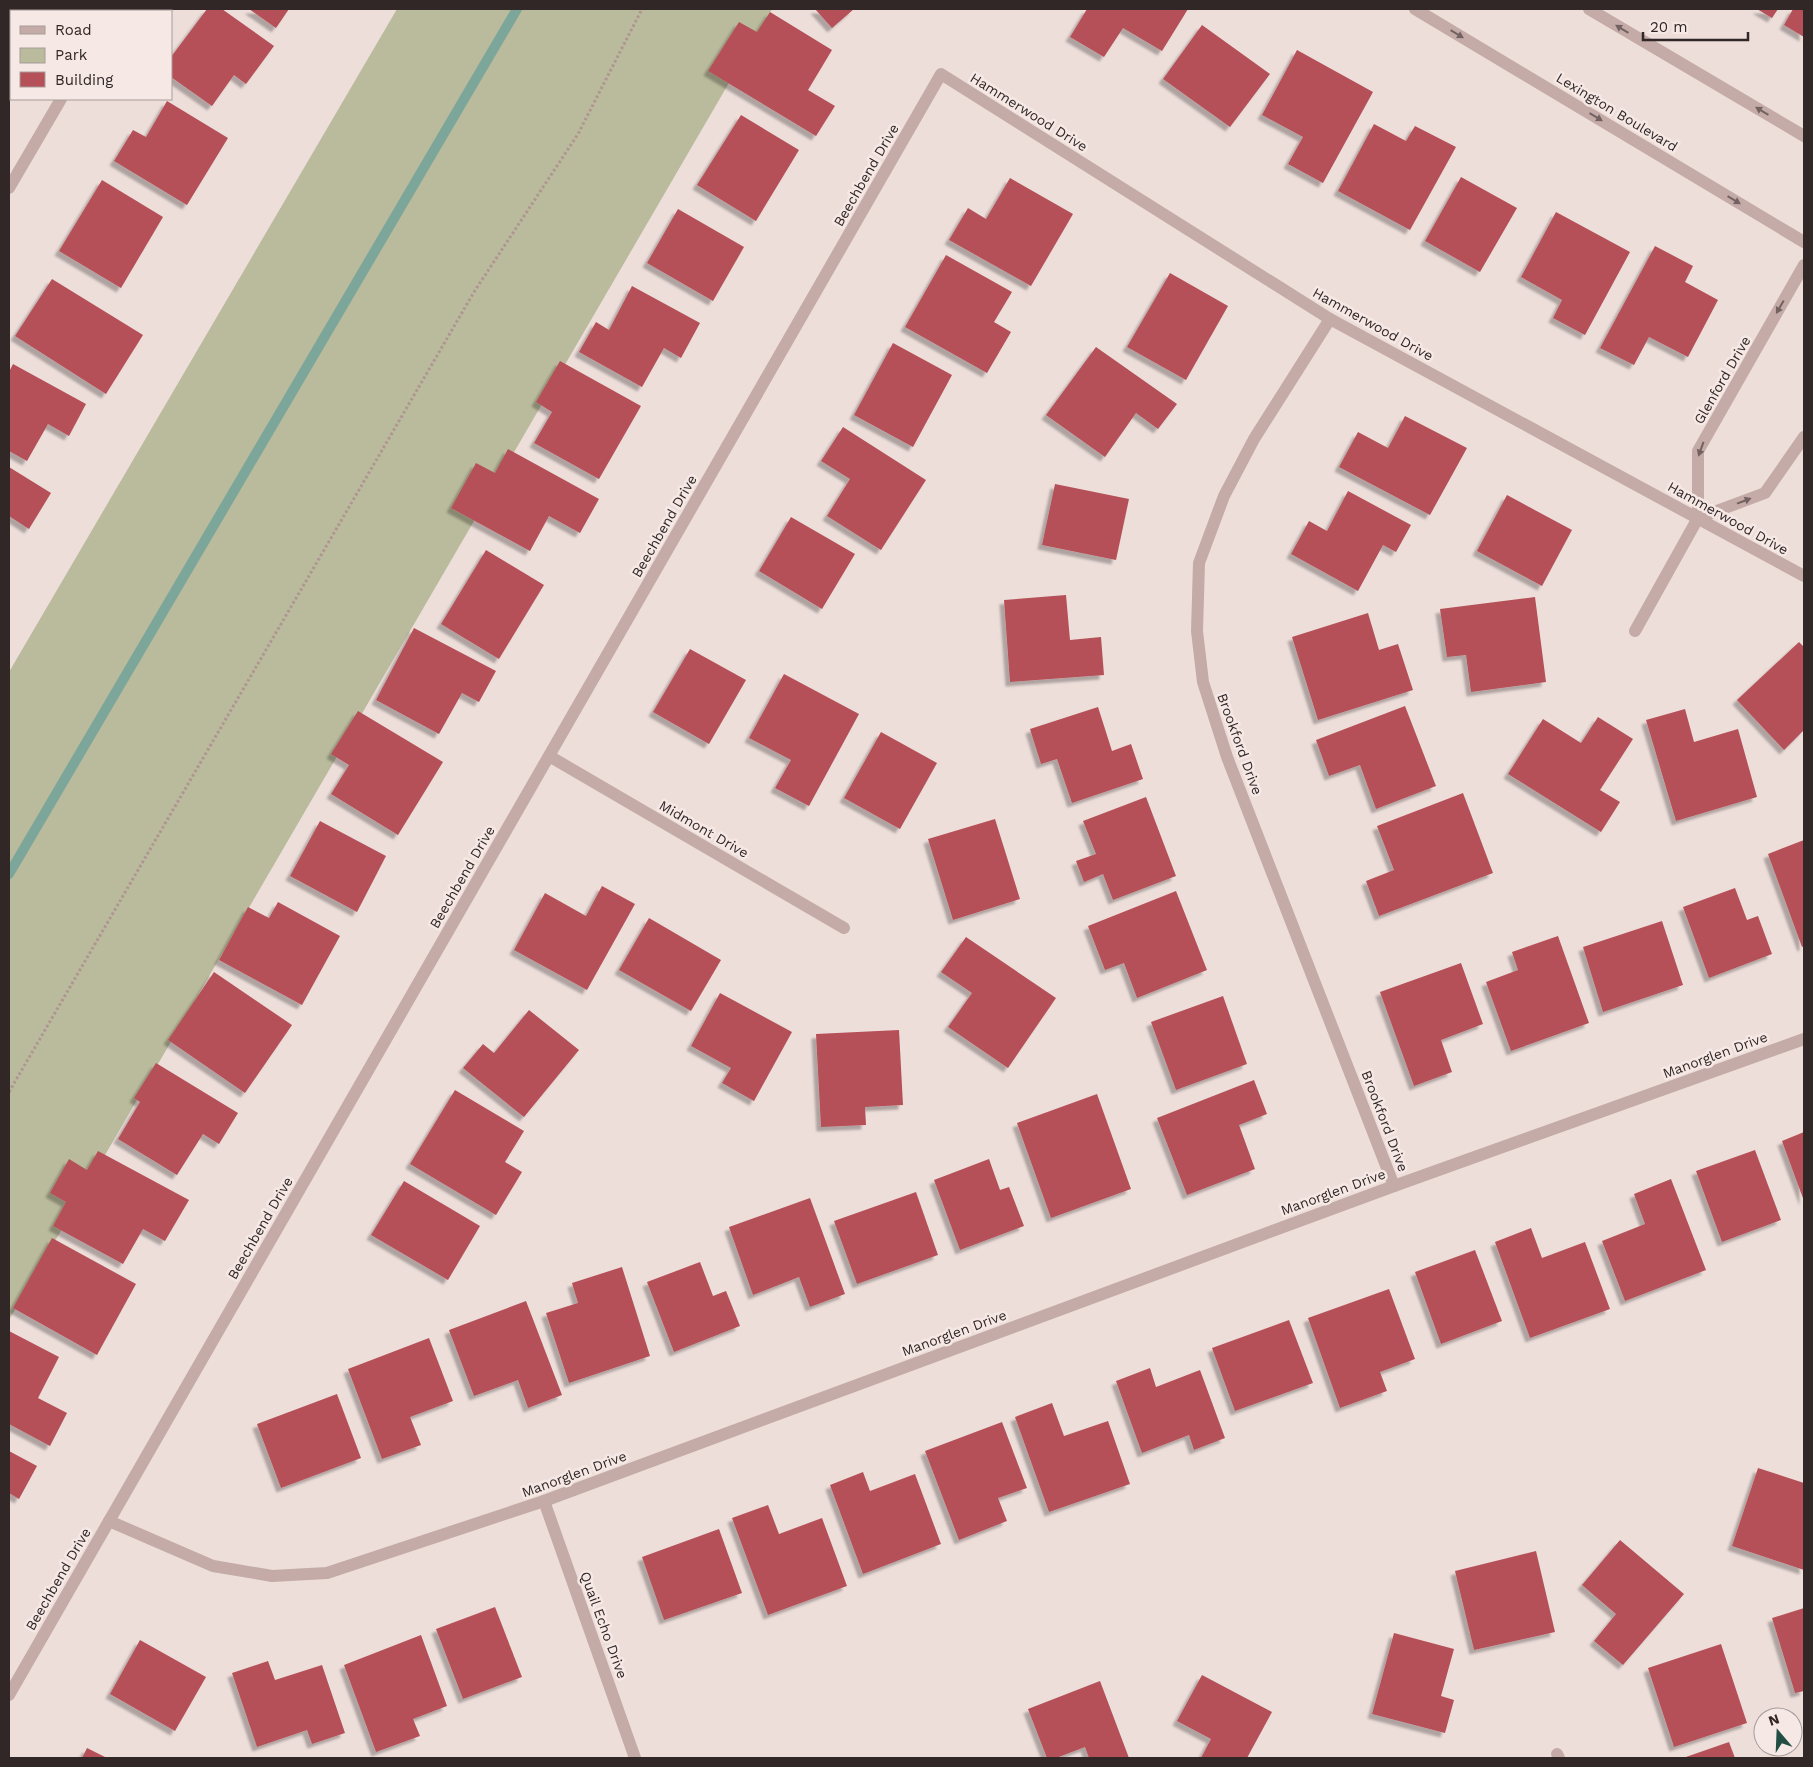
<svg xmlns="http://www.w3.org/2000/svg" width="1813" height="1767" font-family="'Work Sans',sans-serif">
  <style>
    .green { fill: #baba9c }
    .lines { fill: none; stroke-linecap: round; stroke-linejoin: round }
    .stream { stroke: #7da69b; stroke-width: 10 }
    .building { fill: #b55058; filter: url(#shadow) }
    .path { stroke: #af9592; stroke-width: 3; stroke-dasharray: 2.5 2.5; stroke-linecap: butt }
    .minor { stroke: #c4aba7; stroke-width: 12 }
    .oneway { fill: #736261 }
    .labels { text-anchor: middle; stroke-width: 5; stroke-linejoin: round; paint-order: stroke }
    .street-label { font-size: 14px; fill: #312727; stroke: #f6e9e5 }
  </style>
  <defs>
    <filter id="shadow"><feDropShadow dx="-4.5" dy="4.5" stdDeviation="1" flood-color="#0004"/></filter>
  </defs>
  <rect width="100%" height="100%" fill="#eddeda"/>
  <path class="green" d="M397,9H772L9,1320V672Z"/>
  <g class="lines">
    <path class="stream" d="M9,874L517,9"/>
  </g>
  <g class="building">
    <path d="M207,9H222L274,46L246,84L234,75L212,106L171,77V57Z"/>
    <path d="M249,9H289L276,28Z"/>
    <path d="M815,9H854L832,28Z"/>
    <path d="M1087,9H1188L1162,51L1123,28L1104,57L1070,37Z"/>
    <path d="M1757,9H1778L1772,18Z"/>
    <path d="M1793,9H1804V37L1784,25Z"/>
    <path d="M770,12L832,50L808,90L835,106L816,136L708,71L739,22L757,32Z"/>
    <path d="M1202,25L1270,74L1230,127L1163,79Z"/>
    <path d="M1297,50L1373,92L1323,183L1288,164L1303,137L1262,115Z"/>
    <path d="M167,101L228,138L187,205L114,161L133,130L146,137Z"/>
    <path d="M741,115L799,150L756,221L697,185Z"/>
    <path d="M1374,124L1406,141L1415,126L1456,147L1410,230L1338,191Z"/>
    <path d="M1461,177L1517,208L1480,272L1425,241Z"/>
    <path d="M1010,178L1073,214L1031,286L949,240L968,208L986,219Z"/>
    <path d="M102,180L163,217L121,288L59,251Z"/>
    <path d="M678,209L744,247L713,301L647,263Z"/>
    <path d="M1556,212L1630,252L1585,335L1553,318L1562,300L1521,277Z"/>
    <path d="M1655,246L1693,266L1685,282L1718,300L1688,357L1649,337L1634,365L1600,348Z"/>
    <path d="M946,255L1012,292L994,322L1011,332L987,373L905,327Z"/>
    <path d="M1170,273L1228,306L1186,380L1127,347Z"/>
    <path d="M52,279L143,335L106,394L15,336Z"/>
    <path d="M632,286L700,323L681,358L664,348L642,387L579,352L596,322L609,330Z"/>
    <path d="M893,343L952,375L913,447L854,415Z"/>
    <path d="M1096,347L1177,404L1158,429L1136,413L1105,457L1046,415Z"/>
    <path d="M560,361L641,406L599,479L534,443L552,412L536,402Z"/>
    <path d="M13,364L86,404L69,436L48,424L27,461L9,451V372Z"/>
    <path d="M1405,416L1467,448L1430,515L1339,467L1358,432L1388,448Z"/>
    <path d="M843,427L926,480L881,550L827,516L850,479L821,461Z"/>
    <path d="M508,449L599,499L580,533L549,516L530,551L451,508L476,463L495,473Z"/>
    <path d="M9,467L51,493L29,529L9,516Z"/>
    <path d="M1055,484L1129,499L1116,560L1042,545Z"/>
    <path d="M1348,491L1411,525L1396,552L1383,545L1358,591L1291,554L1309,521L1327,531Z"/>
    <path d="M1507,495L1572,530L1542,586L1477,551Z"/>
    <path d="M791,517L855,554L822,609L759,571Z"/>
    <path d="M486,550L544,585L499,659L441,624Z"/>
    <path d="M1066,595L1070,640L1101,637L1104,675L1010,682L1004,600Z"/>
    <path d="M1535,597L1546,682L1471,692L1466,655L1447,657L1440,609Z"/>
    <path d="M1368,613L1379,650L1398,644L1413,690L1318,720L1292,637Z"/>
    <path d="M414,628L496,671L479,702L462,693L439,734L376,700Z"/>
    <path d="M1799,642L1804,647V730L1784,750L1737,700Z"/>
    <path d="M690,649L746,680L709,744L653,712Z"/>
    <path d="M784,674L859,714L809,806L775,788L791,760L749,738Z"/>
    <path d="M1405,706L1436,786L1376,809L1360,765L1329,776L1316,740Z"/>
    <path d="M1098,707L1112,751L1131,744L1143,779L1072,803L1057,759L1041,764L1030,729Z"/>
    <path d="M1685,709L1694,742L1738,729L1757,797L1676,821L1646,720Z"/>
    <path d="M358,711L443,762L398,835L331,794L349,765L331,754Z"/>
    <path d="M1598,717L1633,739L1600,790L1620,802L1601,832L1508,774L1543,719L1581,743Z"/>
    <path d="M881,732L937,763L900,829L844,798Z"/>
    <path d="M1463,793L1493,873L1379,916L1366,881L1394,870L1377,826Z"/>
    <path d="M1146,797L1176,876L1113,900L1103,874L1084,882L1076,861L1096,854L1083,821Z"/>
    <path d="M995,819L1020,899L953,920L928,839Z"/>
    <path d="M320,821L386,856L357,912L290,876Z"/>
    <path d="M1804,840V946L1802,947L1768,854Z"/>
    <path d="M602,886L635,904L587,990L514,950L545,893L586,916Z"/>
    <path d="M1735,888L1747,920L1758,916L1772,954L1709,978L1683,907Z"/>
    <path d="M1176,891L1207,970L1137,998L1124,963L1105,970L1088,926Z"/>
    <path d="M278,902L340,936L302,1005L219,960L248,907L269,918Z"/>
    <path d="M649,918L721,960L691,1011L619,970Z"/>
    <path d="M1662,921L1683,985L1603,1012L1583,947Z"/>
    <path d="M1558,936L1589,1023L1511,1051L1486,982L1518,970L1512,952Z"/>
    <path d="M966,937L1056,998L1008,1068L948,1027L972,993L941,972Z"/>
    <path d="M1461,963L1483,1024L1441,1040L1452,1072L1414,1086L1380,992Z"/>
    <path d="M214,972L292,1025L245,1093L168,1040Z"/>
    <path d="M720,993L792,1032L754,1101L722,1083L731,1068L691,1046Z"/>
    <path d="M1223,996L1247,1064L1176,1090L1151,1022Z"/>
    <path d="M529,1010L579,1050L524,1117L463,1068L483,1044L494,1053Z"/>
    <path d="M899,1030L903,1105L865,1107L866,1125L821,1127L816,1034Z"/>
    <path d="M156,1063L238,1113L219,1144L203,1134L177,1175L118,1139L140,1102L134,1098Z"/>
    <path d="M1254,1080L1267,1114L1239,1125L1255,1169L1187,1195L1157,1118Z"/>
    <path d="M455,1090L524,1131L505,1162L522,1172L496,1215L410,1164Z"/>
    <path d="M1097,1094L1131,1189L1051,1218L1017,1123Z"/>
    <path d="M1804,1132V1201L1782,1141Z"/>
    <path d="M1755,1150L1781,1220L1722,1242L1696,1171Z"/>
    <path d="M98,1151L189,1200L165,1241L143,1229L123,1264L53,1226L66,1202L50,1193L69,1159L87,1170Z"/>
    <path d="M989,1159L1000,1190L1009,1187L1024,1226L960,1250L934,1180Z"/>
    <path d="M1671,1179L1706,1270L1625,1301L1602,1241L1645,1224L1634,1194Z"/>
    <path d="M404,1181L480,1226L448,1280L371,1235Z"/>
    <path d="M916,1192L938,1255L857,1284L834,1221Z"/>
    <path d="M810,1198L845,1294L810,1307L799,1277L753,1295L729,1227Z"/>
    <path d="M1531,1228L1542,1258L1585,1242L1610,1309L1530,1338L1495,1242Z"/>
    <path d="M52,1238L136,1284L97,1355L13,1308Z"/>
    <path d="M1475,1250L1502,1321L1441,1344L1415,1272Z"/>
    <path d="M700,1262L713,1296L726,1291L740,1326L674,1352L647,1282Z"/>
    <path d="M622,1267L650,1356L569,1383L546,1313L578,1303L572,1283Z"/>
    <path d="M1389,1289L1415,1359L1380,1372L1387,1391L1340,1408L1308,1318Z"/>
    <path d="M526,1301L562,1395L528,1408L518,1380L474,1396L449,1330Z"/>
    <path d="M1289,1320L1313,1383L1235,1411L1212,1348Z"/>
    <path d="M9,1331L59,1357L38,1398L67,1413L50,1446L9,1424Z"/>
    <path d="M429,1338L453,1401L410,1417L421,1445L382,1459L348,1369Z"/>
    <path d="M1150,1368L1156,1387L1200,1370L1225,1438L1194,1450L1189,1435L1142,1453L1116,1381Z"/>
    <path d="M337,1394L361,1458L281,1488L257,1424Z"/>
    <path d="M1052,1403L1064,1436L1108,1421L1130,1484L1049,1512L1015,1417Z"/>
    <path d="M1002,1422L1027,1488L998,1498L1007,1521L959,1540L925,1451Z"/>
    <path d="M9,1451L37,1466L19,1499L9,1493Z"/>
    <path d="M1758,1468L1804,1483V1570L1732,1546Z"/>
    <path d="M863,1472L870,1491L915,1474L941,1544L863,1574L830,1485Z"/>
    <path d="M768,1505L779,1534L822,1518L847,1586L768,1615L732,1518Z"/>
    <path d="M719,1529L742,1593L664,1620L642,1557Z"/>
    <path d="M1620,1540L1684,1594L1623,1665L1594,1641L1616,1614L1582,1585Z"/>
    <path d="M1536,1551L1555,1632L1474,1650L1455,1571Z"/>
    <path d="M495,1607L522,1677L463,1699L436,1629Z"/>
    <path d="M1804,1608V1691L1795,1693L1772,1618Z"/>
    <path d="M1394,1633L1454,1649L1441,1696L1454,1700L1445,1733L1372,1714Z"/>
    <path d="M421,1635L447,1706L413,1719L420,1736L376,1752L344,1665Z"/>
    <path d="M140,1640L206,1677L175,1731L110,1694Z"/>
    <path d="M1721,1644L1747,1723L1674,1747L1648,1668Z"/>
    <path d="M268,1661L275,1680L322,1665L345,1733L312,1744L307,1730L257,1747L232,1673Z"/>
    <path d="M1202,1675L1272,1712L1247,1758H1201L1211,1739L1177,1721Z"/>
    <path d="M1100,1681L1129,1758H1089L1085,1747L1056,1758H1047L1028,1709Z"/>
    <path d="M1729,1742L1735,1758H1683Z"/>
    <path d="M87,1748L107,1758H82Z"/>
  </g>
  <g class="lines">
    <path class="path" d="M9,1092L474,292L578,134L642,9"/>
    <g class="minor">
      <path d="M1415,9L1804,242"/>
      <path d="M1589,9L1804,136"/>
      <path d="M113,11L114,9"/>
      <path d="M9,188L61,99"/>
      <path d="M1330,319L1254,439L1224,496L1199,563L1197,631L1203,682L1227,757L1394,1186"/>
      <path d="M1698,518L1765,493L1804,437"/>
      <path d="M1635,631L1698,518V451L1804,265"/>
      <path d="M549,756L844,928"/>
      <path d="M544,1501L635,1758"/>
      <path d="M109,1521L213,1566L272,1576L327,1573L544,1501L1394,1186L1804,1039"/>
      <path d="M9,1695L941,74L1330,319L1804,576"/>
      <path d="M1557,1754L1559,1758"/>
    </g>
  </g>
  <defs><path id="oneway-solid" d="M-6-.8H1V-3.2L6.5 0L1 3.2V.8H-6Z" transform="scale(1.25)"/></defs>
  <g class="oneway">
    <use href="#oneway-solid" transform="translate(1622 29) rotate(-149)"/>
    <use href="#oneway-solid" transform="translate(1457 34) rotate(31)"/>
    <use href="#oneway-solid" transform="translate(1762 111) rotate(-149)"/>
    <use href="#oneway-solid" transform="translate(1596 117) rotate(31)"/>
    <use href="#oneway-solid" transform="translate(1734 200) rotate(31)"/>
    <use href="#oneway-solid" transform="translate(1780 307) rotate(120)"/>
    <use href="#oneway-solid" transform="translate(1701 449) rotate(110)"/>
    <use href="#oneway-solid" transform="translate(1744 501) rotate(-21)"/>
  </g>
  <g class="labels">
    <g class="street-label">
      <text transform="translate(1029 112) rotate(32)" y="5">Hammerwood Drive</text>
      <text transform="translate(1617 112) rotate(31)" y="5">Lexington Boulevard</text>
      <text transform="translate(866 175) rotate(-60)" y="5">Beechbend Drive</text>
      <text transform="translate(1373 324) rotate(29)" y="5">Hammerwood Drive</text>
      <text transform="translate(1722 380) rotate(-60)" y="5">Glenford Drive</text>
      <text transform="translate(1728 518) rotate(29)" y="5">Hammerwood Drive</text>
      <text transform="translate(664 526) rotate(-60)" y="5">Beechbend Drive</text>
      <text transform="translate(1240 744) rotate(70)" y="5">Brookford Drive</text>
      <text transform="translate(704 829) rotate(30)" y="5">Midmont Drive</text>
      <text transform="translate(462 877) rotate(-60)" y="5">Beechbend Drive</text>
      <text transform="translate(1715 1055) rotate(-20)" y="5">Manorglen Drive</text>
      <text transform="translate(1385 1121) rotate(69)" y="5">Brookford Drive</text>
      <text transform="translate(1333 1192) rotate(-20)" y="5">Manorglen Drive</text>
      <text transform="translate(260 1228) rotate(-60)" y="5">Beechbend Drive</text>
      <text transform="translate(954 1333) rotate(-20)" y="5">Manorglen Drive</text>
      <text transform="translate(574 1474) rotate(-20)" y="5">Manorglen Drive</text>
      <text transform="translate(58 1579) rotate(-60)" y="5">Beechbend Drive</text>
      <text transform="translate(604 1625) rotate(70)" y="5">Quail Echo Drive</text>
    </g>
  </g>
  <rect width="1813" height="1767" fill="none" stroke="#312727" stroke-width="20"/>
  <rect x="10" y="10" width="162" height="90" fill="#f6e9e5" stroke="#a79b99"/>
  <rect x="20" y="26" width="25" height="8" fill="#c4aba7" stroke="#a79b99"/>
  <text x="55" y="35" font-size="15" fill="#312727">Road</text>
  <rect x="20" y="48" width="25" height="15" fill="#baba9c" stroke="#a79b99"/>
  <text x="55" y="60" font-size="15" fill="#312727">Park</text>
  <rect x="20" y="72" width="25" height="15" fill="#b55058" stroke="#a79b99"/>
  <text x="55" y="85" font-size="15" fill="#312727">Building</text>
  <g transform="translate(1778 1732) rotate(341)"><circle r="24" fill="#f6e9e5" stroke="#a79b99"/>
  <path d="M0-4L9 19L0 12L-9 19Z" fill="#224d42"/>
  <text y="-8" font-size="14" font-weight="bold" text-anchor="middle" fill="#312727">N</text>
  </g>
  <path d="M1643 32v8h105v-8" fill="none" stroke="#312727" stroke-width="2.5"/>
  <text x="1650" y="32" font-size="15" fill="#312727" stroke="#f6e9e5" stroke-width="4" paint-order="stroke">20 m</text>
</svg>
